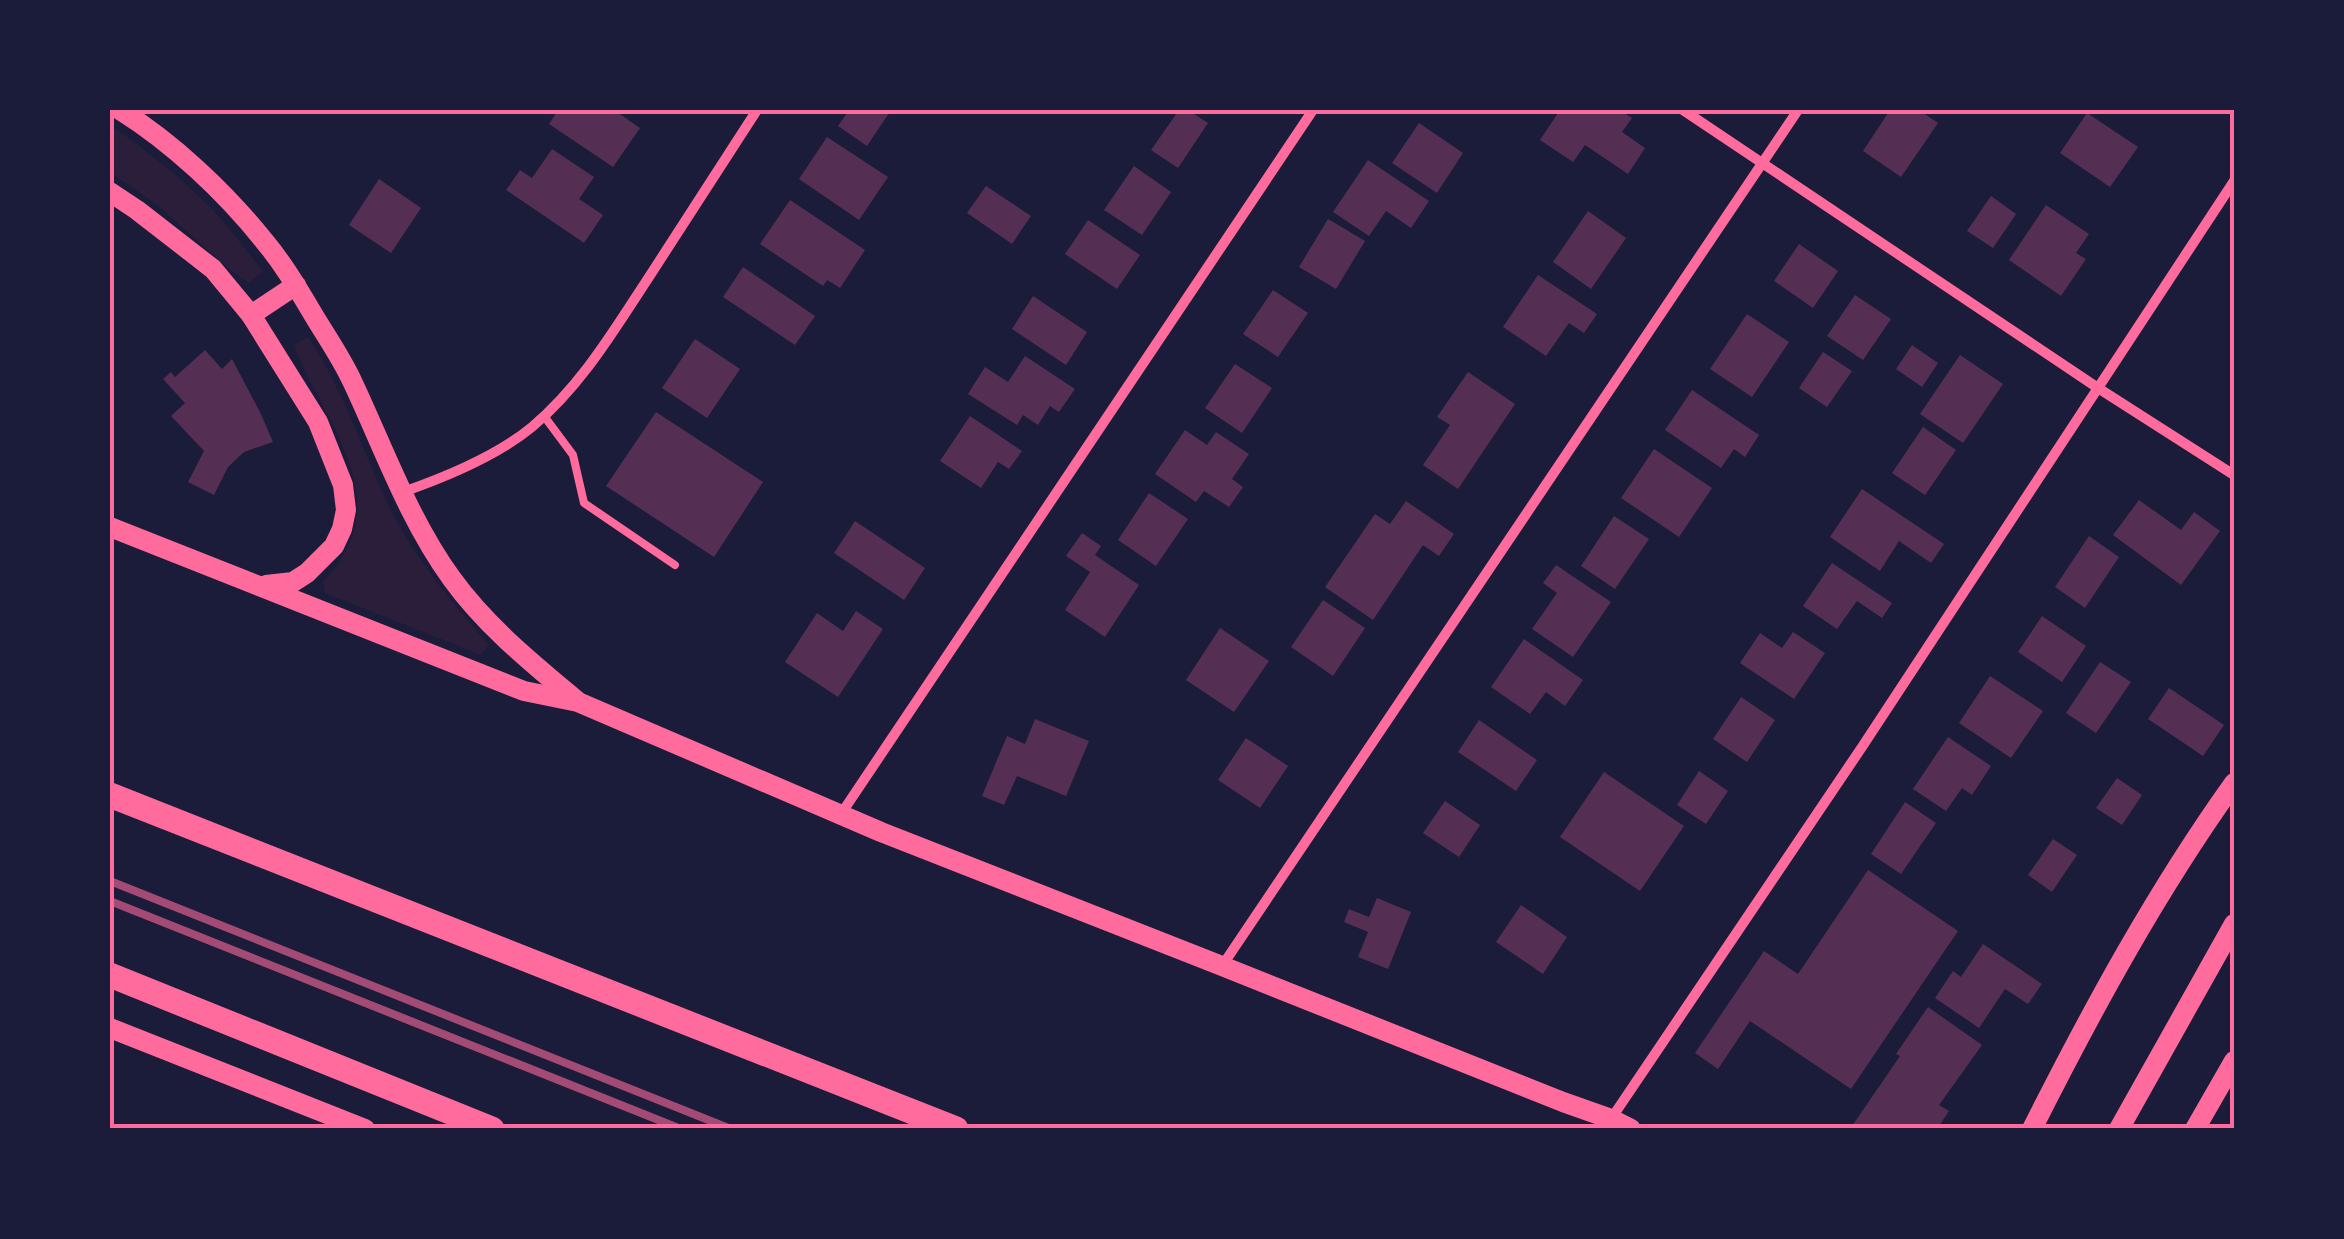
<svg xmlns="http://www.w3.org/2000/svg" width="2344" height="1239" font-family="Cabin,sans-serif">
  <style>
    .green { fill: #2a1e3b }
    .building { fill: #542f53 }
    .lines { fill: none; stroke-linecap: round; stroke-linejoin: round }
    .service { stroke: #ff6b9d; stroke-width: 8 }
    .minor { stroke: #ff6b9d; stroke-width: 10 }
    .secondary { stroke: #ff6b9d; stroke-width: 20 }
    .motorway { stroke: #ff6b9d; stroke-width: 25 }
    .rail { stroke: #a44b75; stroke-width: 8 }
    .neatline { fill: none; stroke: #ff6b9d; stroke-width: 4 }
  </style>
  <rect width="100%" height="100%" fill="#1b1b3a"/>
  <g class="green">
    <path d="M110,125C146,150 182,178 213,210C231,229 246,251 263,271L249,283L230,270L160,207L110,172Z"/>
    <path d="M308,337C346,393 365,460 396,520C421,566 455,606 489,645L481,655L325,593L323,582C401,500 325,427 294,345Z"/>
  </g>
  <g class="building">
    <path d="M558,110H614L640,128L613,167L549,124Z"/>
    <path d="M849,110H891L867,146L838,126Z"/>
    <path d="M1179,110H1188L1208,123L1178,168L1151,150Z"/>
    <path d="M1560,110H1619L1632,118L1622,132L1645,148L1628,174L1585,145L1573,162L1540,140Z"/>
    <path d="M1890,110H1919L1938,123L1901,177L1863,151Z"/>
    <path d="M2087,113L2138,147L2110,187L2060,153Z"/>
    <path d="M1419,123L1463,153L1437,193L1392,163Z"/>
    <path d="M827,137L888,177L859,220L799,179Z"/>
    <path d="M552,149L594,177L579,199L603,215L584,243L506,190L520,170L532,178Z"/>
    <path d="M1368,160L1429,201L1411,228L1386,211L1369,236L1333,212Z"/>
    <path d="M1134,166L1171,192L1142,235L1104,210Z"/>
    <path d="M379,179L421,208L391,253L349,225Z"/>
    <path d="M986,186L1031,216L1012,244L967,213Z"/>
    <path d="M1991,196L2016,214L1993,248L1967,231Z"/>
    <path d="M790,200L865,250L840,288L827,280L823,286L760,244Z"/>
    <path d="M2046,205L2089,234L2076,253L2086,259L2061,296L2009,260Z"/>
    <path d="M1588,211L1626,238L1591,289L1553,262Z"/>
    <path d="M1328,219L1365,241L1336,289L1299,267Z"/>
    <path d="M1088,220L1140,255L1117,289L1065,254Z"/>
    <path d="M1799,244L1838,271L1813,308L1774,281Z"/>
    <path d="M743,267L815,316L795,345L723,297Z"/>
    <path d="M1538,275L1597,314L1584,333L1569,323L1546,356L1503,327Z"/>
    <path d="M1273,290L1308,313L1278,357L1243,334Z"/>
    <path d="M1855,295L1891,319L1863,360L1827,336Z"/>
    <path d="M1033,296L1087,332L1066,365L1012,329Z"/>
    <path d="M1747,314L1789,342L1752,397L1710,369Z"/>
    <path d="M695,339L740,369L707,418L662,388Z"/>
    <path d="M1912,345L1938,363L1922,387L1896,369Z"/>
    <path d="M205,350L222,369L232,359L260,412L273,442L244,452L228,467L214,495L188,482L204,451L171,416L185,403L163,379L171,372L175,377Z"/>
    <path d="M1823,352L1852,371L1827,407L1799,388Z"/>
    <path d="M1960,355L2003,384L1963,443L1920,414Z"/>
    <path d="M1025,356L1075,389L1059,412L1050,406L1038,425L1023,415L1017,425L968,394L985,367L1008,382Z"/>
    <path d="M1235,364L1272,388L1242,433L1205,408Z"/>
    <path d="M1468,372L1515,404L1458,489L1423,465L1450,425L1437,417Z"/>
    <path d="M1692,390L1759,435L1745,457L1734,449L1721,468L1665,430Z"/>
    <path d="M656,412L763,482L714,557L606,486Z"/>
    <path d="M970,416L1022,451L1009,469L998,462L981,488L940,461Z"/>
    <path d="M1923,427L1956,450L1925,495L1892,473Z"/>
    <path d="M1185,430L1207,445L1216,432L1249,454L1232,479L1243,487L1229,507L1204,491L1196,502L1155,474Z"/>
    <path d="M1654,449L1712,488L1679,537L1621,498Z"/>
    <path d="M1862,489L1944,544L1931,563L1899,541L1880,571L1830,537Z"/>
    <path d="M1149,493L1188,519L1156,566L1118,540Z"/>
    <path d="M2139,500L2181,530L2194,512L2220,531L2181,585L2113,535Z"/>
    <path d="M1406,501L1454,534L1439,556L1423,545L1373,620L1325,587L1375,514L1390,524Z"/>
    <path d="M1614,516L1649,539L1615,589L1581,566Z"/>
    <path d="M855,521L925,568L904,600L834,553Z"/>
    <path d="M1082,533L1101,546L1095,555L1139,585L1105,637L1065,610L1090,572L1066,556Z"/>
    <path d="M2089,536L2119,557L2085,608L2055,587Z"/>
    <path d="M1832,563L1892,603L1882,618L1857,601L1837,629L1803,606Z"/>
    <path d="M1556,565L1611,602L1573,657L1532,629L1557,593L1543,583Z"/>
    <path d="M1323,600L1365,628L1333,676L1291,647Z"/>
    <path d="M856,611L883,629L838,697L785,662L817,613L843,631Z"/>
    <path d="M2042,616L2086,646L2062,682L2018,652Z"/>
    <path d="M1220,628L1269,661L1234,712L1186,680Z"/>
    <path d="M1793,632L1825,653L1794,699L1740,663L1760,633L1782,648Z"/>
    <path d="M1524,639L1583,680L1565,706L1546,692L1530,714L1491,687Z"/>
    <path d="M2100,662L2131,682L2096,733L2066,713Z"/>
    <path d="M1990,676L2043,711L2011,758L1959,723Z"/>
    <path d="M2169,688L2224,725L2203,756L2148,719Z"/>
    <path d="M1741,697L1775,720L1747,762L1713,739Z"/>
    <path d="M1035,719L1089,741L1066,796L1017,776L1004,805L982,796L1007,736L1025,744Z"/>
    <path d="M1479,720L1537,760L1516,791L1458,752Z"/>
    <path d="M1948,737L1991,766L1972,795L1962,788L1946,811L1913,789Z"/>
    <path d="M1246,738L1288,766L1260,808L1218,780Z"/>
    <path d="M1699,771L1728,791L1706,824L1677,805Z"/>
    <path d="M1604,772L1684,826L1640,891L1560,837Z"/>
    <path d="M2117,778L2142,795L2122,825L2096,808Z"/>
    <path d="M1445,801L1480,825L1459,857L1423,833Z"/>
    <path d="M1905,802L1936,823L1901,874L1871,854Z"/>
    <path d="M2053,839L2077,855L2052,892L2028,875Z"/>
    <path d="M1868,870L1958,931L1851,1089L1750,1021L1718,1069L1695,1053L1764,951L1798,974Z"/>
    <path d="M1377,898L1411,912L1388,969L1358,957L1368,932L1344,922L1349,909L1369,917Z"/>
    <path d="M1521,905L1567,937L1543,974L1496,942Z"/>
    <path d="M1983,944L2042,984L2028,1004L2005,989L1979,1028L1935,998L1953,971L1961,977Z"/>
    <path d="M1928,1007L1982,1045L1939,1105L1949,1111L1937,1129H1857L1852,1126L1900,1056L1896,1054Z"/>
  </g>
  <g class="lines">
    <path class="service" d="M544,416L573,455L584,503L675,565"/>
    <g class="minor">
      <path d="M1683,110L2098,388L2234,475"/>
      <path d="M403,492C446,477 497,456 532,427C582,385 614,330 649,277C685,221 721,166 757,110"/>
      <path d="M841,814L1313,110"/>
      <path d="M1222,966L1798,110"/>
      <path d="M1611,1119L1862,747L2234,181"/>
    </g>
    <g class="secondary">
      <path d="M120,110C173,143 226,193 265,242C286,267 302,296 319,324C331,343 344,363 353,383C384,449 409,520 452,579C486,626 532,663 576,700"/>
      <path d="M110,192L137,210L213,269L251,315L318,422L343,485L346,510L342,529L334,546L307,573L293,582L266,585"/>
      <path d="M251,315L296,285"/>
      <path d="M110,527L524,691L578,702L881,832L1222,966L1563,1102L1611,1119L1631,1129"/>
      <path d="M110,1028L365,1129"/>
      <path d="M2032,1129C2092,1010 2156,892 2234,783"/>
      <path d="M2119,1129L2234,924"/>
      <path d="M2195,1129L2234,1061"/>
    </g>
    <g class="motorway">
      <path d="M110,795L956,1129"/>
      <path d="M110,975L492,1129"/>
    </g>
    <g class="rail">
      <path d="M110,881L731,1129"/>
      <path d="M110,901L681,1129"/>
    </g>
  </g>
  <rect width="2344" height="1239" fill="none" stroke="#1b1b3a" stroke-width="225"/>
  <rect x="112" y="112" width="2120" height="1014" class="neatline"/>
</svg>
